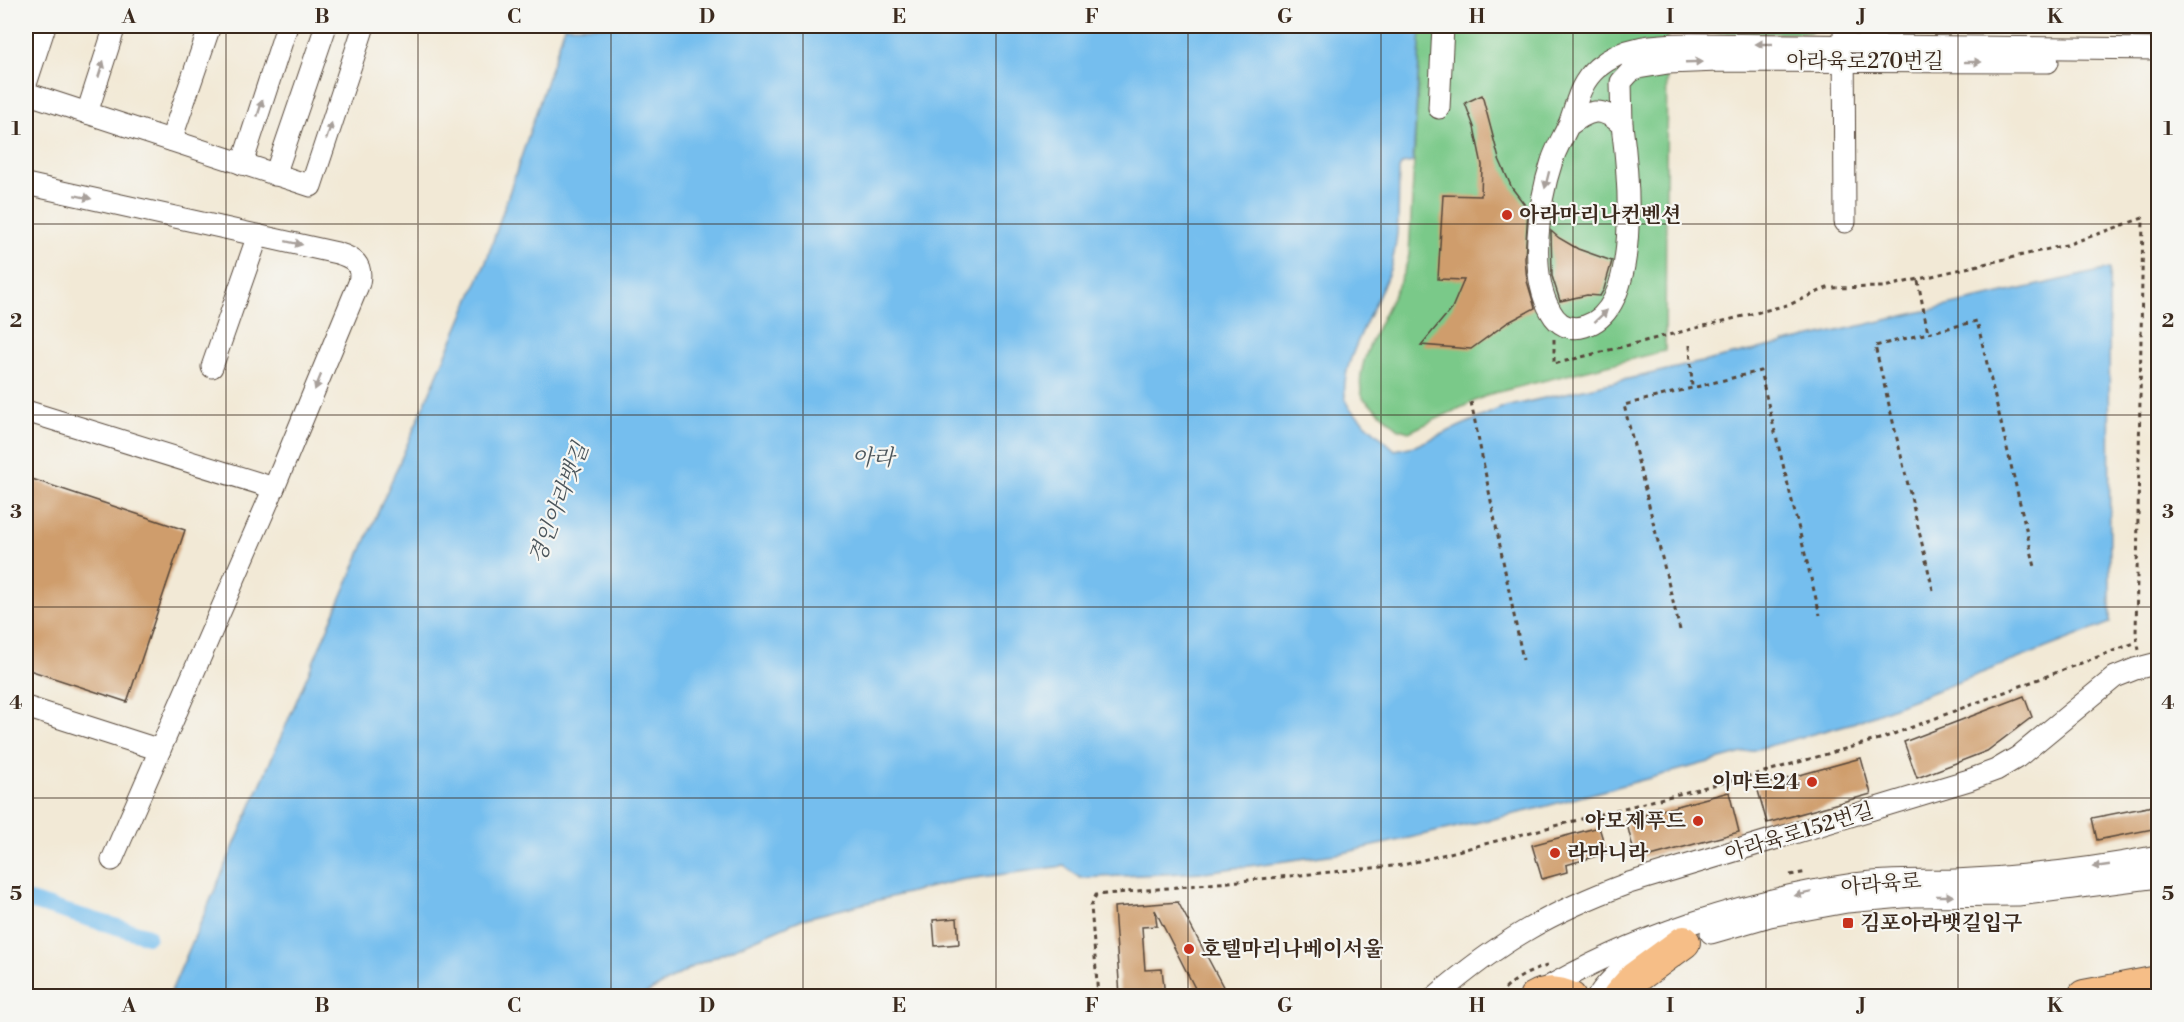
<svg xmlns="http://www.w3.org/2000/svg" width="2184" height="1022" font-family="'Libre Bodoni','Noto Serif KR',serif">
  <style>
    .green { fill: #7ac989; stroke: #5a7a54; stroke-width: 1.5 }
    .water { fill: #75beee; stroke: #587486; stroke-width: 1.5 }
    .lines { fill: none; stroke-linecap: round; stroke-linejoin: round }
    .canal { stroke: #75beee; stroke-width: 16 }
    .building { fill: #cf9d6c }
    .minor-casing { stroke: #56473a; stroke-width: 23 }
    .major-casing { stroke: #56473a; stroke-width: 29 }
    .highway-casing { stroke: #56473a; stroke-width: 34 }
    .path { stroke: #56473a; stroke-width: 3; stroke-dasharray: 4.5 4.5; stroke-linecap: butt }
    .minor { stroke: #fff; stroke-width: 21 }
    .major { stroke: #f6be87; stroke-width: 27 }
    .highway { stroke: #f6be87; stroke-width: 32 }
    .oneway { fill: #a79f9a }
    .grid { fill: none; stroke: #3b2a1e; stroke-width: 1.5; stroke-opacity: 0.55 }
    .poi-dot { fill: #c8321e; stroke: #f6f6f2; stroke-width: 2 }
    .labels { text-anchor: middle; stroke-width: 4.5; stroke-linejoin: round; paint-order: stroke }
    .street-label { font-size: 21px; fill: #3b2a1e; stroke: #f6f6f2 }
    .poi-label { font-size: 21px; font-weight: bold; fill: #3b2a1e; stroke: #f6f6f2; text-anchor: start }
    .water-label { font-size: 22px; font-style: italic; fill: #4c565c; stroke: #f6f6f2 }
    .neatline { fill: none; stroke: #3b2a1e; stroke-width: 2 }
    .grid-label { font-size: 20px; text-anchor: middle; font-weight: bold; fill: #3b2a1e }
  </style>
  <rect width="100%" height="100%" fill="#f6f6f2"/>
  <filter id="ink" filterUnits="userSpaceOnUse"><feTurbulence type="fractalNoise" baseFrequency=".0167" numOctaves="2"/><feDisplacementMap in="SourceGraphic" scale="12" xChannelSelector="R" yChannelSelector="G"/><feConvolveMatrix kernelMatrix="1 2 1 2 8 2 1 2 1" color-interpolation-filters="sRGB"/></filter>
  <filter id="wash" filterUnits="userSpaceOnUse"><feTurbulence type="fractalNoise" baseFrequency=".008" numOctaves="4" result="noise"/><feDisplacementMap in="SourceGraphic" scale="24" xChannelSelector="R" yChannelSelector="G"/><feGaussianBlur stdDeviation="1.35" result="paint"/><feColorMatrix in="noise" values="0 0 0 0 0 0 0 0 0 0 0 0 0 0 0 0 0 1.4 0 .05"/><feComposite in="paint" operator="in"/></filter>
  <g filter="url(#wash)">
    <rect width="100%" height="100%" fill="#f2e9d6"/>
    <path class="green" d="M1421,26H1821L1810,32L1800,33H1667L1665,351L1490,394L1409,432L1399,429L1363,398C1348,361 1401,295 1409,255Z"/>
    <path class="water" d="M565,26H1421L1413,162L1402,164L1399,169C1398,200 1400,232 1392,262C1384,299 1327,376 1350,409L1395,450L1415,446L1501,408L2109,269L2110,623L1853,723L1532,810L1343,853L1205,872L1080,878L1064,866L960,880L802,919L696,965L642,996H169L486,262Z"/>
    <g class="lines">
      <path class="canal" d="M26,900L148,936"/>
    </g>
    <g id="blocks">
      <g class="building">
        <path d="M1482,95L1499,159L1512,188L1528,209L1525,259L1527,281L1535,308L1507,323L1471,349L1421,345L1452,308L1464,280L1438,279L1443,195L1481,196L1482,165L1474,127L1465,103Z"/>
        <path d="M1551,231L1559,238L1578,249L1612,261L1604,289L1600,296L1587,295L1560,301L1552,276Z"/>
        <path d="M26,477L185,530L127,702L26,669Z"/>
        <path d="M2024,696L2032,717L1987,751L1917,778L1904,742Z"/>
        <path d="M1861,758L1871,794L1767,823L1757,787Z"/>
        <path d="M1729,792L1739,832L1636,860L1626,820Z"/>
        <path d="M2158,805V828L2097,840L2092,818Z"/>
        <path d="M1599,827L1607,853L1566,865L1567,872L1542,879L1532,845Z"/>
        <path d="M1178,902L1228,996H1199L1155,910L1157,926L1142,927L1145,970L1162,969L1165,996H1120L1114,907Z"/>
        <path d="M957,918L959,944L935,946L933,920Z"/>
      </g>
    </g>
  </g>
  <g filter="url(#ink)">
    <use href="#blocks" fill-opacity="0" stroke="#56473a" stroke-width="1.5"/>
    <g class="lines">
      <g class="minor-casing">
        <g id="minor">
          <path d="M1844,26L1845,222"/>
          <path d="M26,84L45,26"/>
          <path d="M26,93L311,186L364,26"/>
          <path d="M1439,108L1443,26"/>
          <path d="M87,113L115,26"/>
          <path d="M1622,125L1621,82L1630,72L1638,68L1668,63L1718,61L2048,62"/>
          <path d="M1568,126C1589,110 1601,105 1622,125C1628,171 1643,309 1585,326C1570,331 1558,325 1551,312C1528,274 1539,200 1552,161C1556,148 1564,136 1569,124C1577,103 1579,84 1597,68C1625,45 1657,44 1691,44L2158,49"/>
          <path d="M171,140L210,26"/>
          <path d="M242,164L287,26"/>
          <path d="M275,175L326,26"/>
          <path d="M26,184L337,253C354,258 363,264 359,283L274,488"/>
          <path d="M212,367L258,235"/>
          <path d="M26,411L274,488L112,860"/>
          <path d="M26,707L160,750"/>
          <path d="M1711,933L1770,916L1847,902L1914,896L2018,895L2158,877"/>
          <path d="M1538,993C1634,936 1745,900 1855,884C1888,879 1922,881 1955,880C2023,877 2091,869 2158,856"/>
          <path d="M1436,996C1499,942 1550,912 1629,883L1969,780L1996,770L2018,757L2115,677L2135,669L2158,663"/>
          <path d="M1598,996C1609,979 1624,967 1643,958"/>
        </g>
      </g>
      <g class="major-casing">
        <path id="major" d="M1533,996C1546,988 1559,990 1572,996"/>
      </g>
      <g class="highway-casing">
        <g id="highway">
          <path d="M1619,996L1635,978L1684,942"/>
          <path d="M2084,996L2158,982"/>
        </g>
      </g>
      <g class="path">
        <path d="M1918,281L1928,333"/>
        <path d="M1554,339V364L1791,304L1827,288L1884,287L2066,245L2143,218L2136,635L2139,650"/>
        <path d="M1690,345L1692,388"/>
        <path d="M1471,402L1523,660"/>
        <path d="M1933,590L1875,346L1977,321L2035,567"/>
        <path d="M1680,630L1624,405L1760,371L1820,615"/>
        <path d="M1790,875L1807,872"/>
        <path d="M1098,996L1091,906L1096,895L1403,865L1764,772L1883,738L2137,642"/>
        <path d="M1499,996C1512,980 1527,972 1547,966"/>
      </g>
      <use href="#minor" class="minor"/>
      <use href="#major" class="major"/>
      <use href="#highway" class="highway"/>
    </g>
    <defs><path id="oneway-solid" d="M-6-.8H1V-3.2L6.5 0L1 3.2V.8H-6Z" transform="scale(1.5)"/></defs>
    <g class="oneway">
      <use href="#oneway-solid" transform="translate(1764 44) rotate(-180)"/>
      <use href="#oneway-solid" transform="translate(1694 62) rotate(-2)"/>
      <use href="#oneway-solid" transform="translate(1973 62)"/>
      <use href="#oneway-solid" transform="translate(101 69) rotate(-72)"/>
      <use href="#oneway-solid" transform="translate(260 108) rotate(-72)"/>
      <use href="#oneway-solid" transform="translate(329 131) rotate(-72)"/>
      <use href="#oneway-solid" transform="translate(1547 180) rotate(104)"/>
      <use href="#oneway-solid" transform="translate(83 197) rotate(12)"/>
      <use href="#oneway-solid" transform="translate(294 243) rotate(12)"/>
      <use href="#oneway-solid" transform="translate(1601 316) rotate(-43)"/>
      <use href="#oneway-solid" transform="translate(318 382) rotate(112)"/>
      <use href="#oneway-solid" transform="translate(2101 866) rotate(172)"/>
      <use href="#oneway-solid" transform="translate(1803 894) rotate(168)"/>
      <use href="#oneway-solid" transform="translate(1945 896)"/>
    </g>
  </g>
  <path class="grid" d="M226,26V996M418,26V996M611,26V996M803,26V996M996,26V996M1188,26V996M1381,26V996M1573,26V996M1766,26V996M1958,26V996M26,224H2158M26,415H2158M26,607H2158M26,798H2158"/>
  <g class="poi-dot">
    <circle cx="1507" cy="215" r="6"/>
    <circle cx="1812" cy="782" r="6"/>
    <circle cx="1698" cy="821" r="6"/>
    <circle cx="1555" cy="853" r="6"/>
    <rect x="1842" y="917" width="12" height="12" rx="3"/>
    <circle cx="1189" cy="949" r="6"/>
  </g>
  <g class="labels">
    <g class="street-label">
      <text x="1865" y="68">아라육로270번길</text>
      <text transform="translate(1799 832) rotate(-17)" y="7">아라육로152번길</text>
      <text transform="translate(1881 884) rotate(-5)" y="7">아라육로</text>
    </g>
    <g class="poi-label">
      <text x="1519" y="222">아라마리나컨벤션</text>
      <text x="1800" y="789" text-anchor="end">이마트24</text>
      <text x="1686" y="828" text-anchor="end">아모제푸드</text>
      <text x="1567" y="860">라마니라</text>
      <text x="1860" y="930">김포아라뱃길입구</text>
      <text x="1201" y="956">호텔마리나베이서울</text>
    </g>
    <g class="water-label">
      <text x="873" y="465">아라</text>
      <text transform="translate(558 503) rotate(-69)" y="8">경인아라뱃길</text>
    </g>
  </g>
  <rect width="2184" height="1022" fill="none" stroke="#f6f6f2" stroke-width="66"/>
  <rect x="33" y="33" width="2118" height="956" class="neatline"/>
  <g class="grid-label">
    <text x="129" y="23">A</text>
    <text x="322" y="23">B</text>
    <text x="514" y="23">C</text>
    <text x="707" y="23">D</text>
    <text x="899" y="23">E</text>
    <text x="1092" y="23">F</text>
    <text x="1285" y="23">G</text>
    <text x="1477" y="23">H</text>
    <text x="1670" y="23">I</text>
    <text x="1862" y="23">J</text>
    <text x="2055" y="23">K</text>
    <text x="16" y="135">1</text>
    <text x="2168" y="135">1</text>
    <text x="16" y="327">2</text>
    <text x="2168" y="327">2</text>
    <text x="16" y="518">3</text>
    <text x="2168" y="518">3</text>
    <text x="16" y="709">4</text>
    <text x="2168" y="709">4</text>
    <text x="16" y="900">5</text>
    <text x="2168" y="900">5</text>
    <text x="129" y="1012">A</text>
    <text x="322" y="1012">B</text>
    <text x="514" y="1012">C</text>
    <text x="707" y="1012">D</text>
    <text x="899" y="1012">E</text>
    <text x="1092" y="1012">F</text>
    <text x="1285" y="1012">G</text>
    <text x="1477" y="1012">H</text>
    <text x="1670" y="1012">I</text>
    <text x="1862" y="1012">J</text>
    <text x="2055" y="1012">K</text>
  </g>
</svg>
